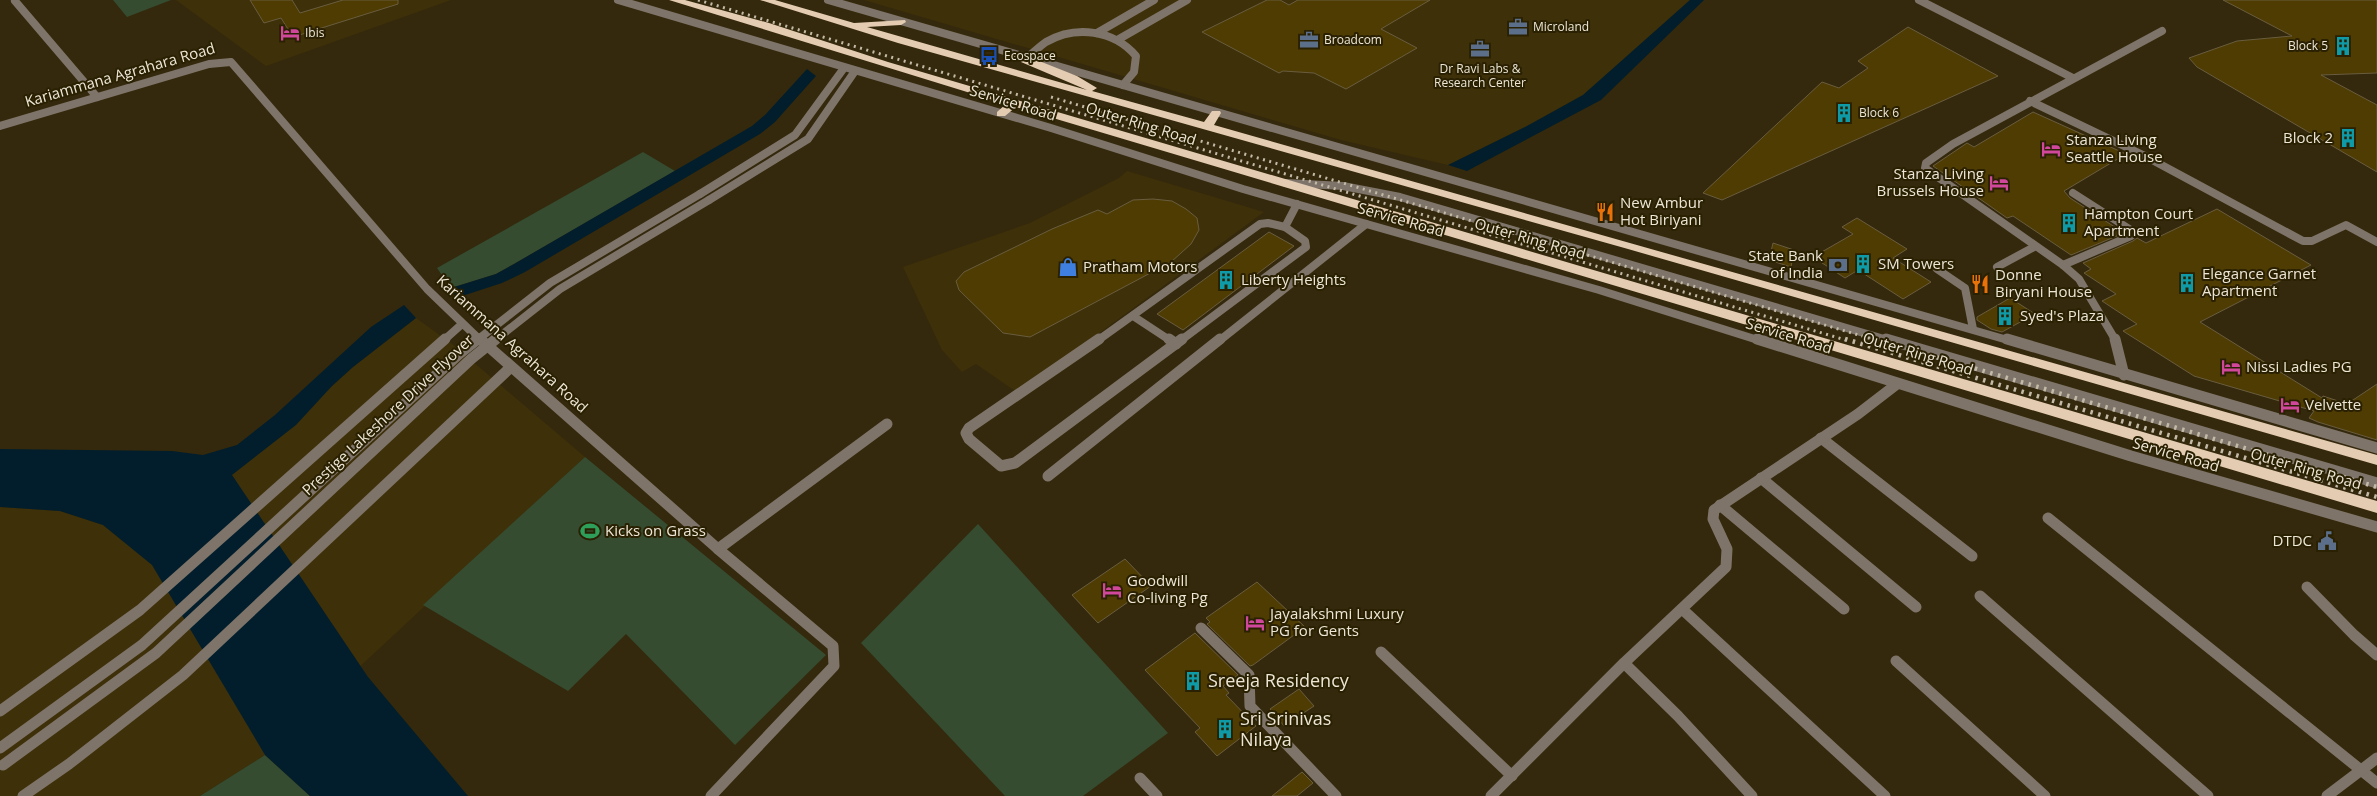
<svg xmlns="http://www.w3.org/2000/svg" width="2377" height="796" font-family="'Open Sans',sans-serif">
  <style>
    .built { fill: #3e3009 }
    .green { fill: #354c30 }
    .water { fill: #021e2c }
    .building { fill: #4e3c03; stroke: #695d3f }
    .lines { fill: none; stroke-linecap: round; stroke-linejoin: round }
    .minor-far1 { stroke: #7e7469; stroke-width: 8 }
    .minor { stroke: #7e7469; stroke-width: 11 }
    .tertiary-far1 { stroke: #7e7469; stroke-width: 8 }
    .tertiary { stroke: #7e7469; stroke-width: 11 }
    .trunk { fill: #e4ccb2; fill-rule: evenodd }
    .rail-far1 { stroke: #c3bba8; stroke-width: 3; stroke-dasharray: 2 4.5; stroke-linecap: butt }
    .rail { stroke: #c3bba8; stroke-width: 4.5; stroke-dasharray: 2.5 5.5; stroke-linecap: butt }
    .tertiary-bridge-far1 { stroke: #7e7469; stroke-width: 8 }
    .tertiary-bridge { stroke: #7e7469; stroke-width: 11 }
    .labels { text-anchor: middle; stroke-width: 4; stroke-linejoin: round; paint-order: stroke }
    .far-poi-label { font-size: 12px; fill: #ede6d5; stroke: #2a2002; text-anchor: start }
    .street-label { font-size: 15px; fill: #ede6d5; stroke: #2a2002 }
    .poi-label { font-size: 15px; fill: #ede6d5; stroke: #2a2002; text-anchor: start }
    .near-poi-label { font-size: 18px; fill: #ede6d5; stroke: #2a2002; text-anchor: start }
  </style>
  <rect width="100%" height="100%" fill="#34290c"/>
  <g class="built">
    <path d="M176,0H451L266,66Z"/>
    <path d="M864,0H1690L1583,95L1527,126L1448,165L1341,140Z"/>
    <path d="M1127,171L1264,212L1018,393L976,364L962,372L942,350L903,267L1030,223L1119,178Z"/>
    <path d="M416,318L452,344L585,457L265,755L200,796H0V507L60,511L103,525L124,542L332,386L353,367Z"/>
  </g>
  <g class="green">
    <path d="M113,0H171L127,17Z"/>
    <path d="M643,152L675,171L514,264L496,274L451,288L437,268Z"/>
    <path d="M585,457L826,655L735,745L626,634L568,691L423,605Z"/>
    <path d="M978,524L1168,733L1083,796H1005L861,643Z"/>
    <path d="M265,755L310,796H200Z"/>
  </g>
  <g class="water">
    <path d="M1690,0H1704L1601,100L1467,171L1448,165L1527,126L1583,95Z"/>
    <path d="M807,69L816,76L775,122L760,134L525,272L502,283L456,298L451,288L496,274L514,264L752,126L765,115Z"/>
    <path d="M404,305L416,318L353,367L332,386L296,425L232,475L368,677L468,796H310L265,755L152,565L103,525L60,511L0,507V449L172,451L203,455L237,445L275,415L371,327Z"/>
  </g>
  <g class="building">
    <path d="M250,0H292L300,13L343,0H398V4L293,37L281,18L264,23Z"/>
    <path d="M1267,0H1280L1289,5L1298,0H1430L1381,29L1417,48L1346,89L1314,73L1283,71L1279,73L1202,32Z"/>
    <path d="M2223,0H2377V73L2321,75L2377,105V172L2197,67L2189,58L2237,41L2292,36Z"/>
    <path d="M1908,27L1998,76L1722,200L1703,193L1822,82L1839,88L1868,68L1858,61Z"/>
    <path d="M2033,112L2126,154L2064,191L2070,198L2124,233L2071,255L2013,216L2007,218L1933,166L1967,143L1974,147Z"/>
    <path d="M1153,199L1172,201L1186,209L1197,218L1199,230L1191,244L1171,262L1030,337L1003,333L959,290L956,281L964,272L1052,229L1098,210L1107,214L1133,200Z"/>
    <path d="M2217,209L2311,265L2200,322L2322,398L2323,396L2347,404L2377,384V440L2318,422L2309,418L2314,411L2194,376L2123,331L2137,324L2102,301L2116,294L2084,273L2091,269L2083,263L2133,241L2137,238L2146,243Z"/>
    <path d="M1857,218L1907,249L1893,258L1931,282L1903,299L1858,270L1845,278L1813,257L1853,234L1842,227Z"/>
    <path d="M1269,232L1294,246L1183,330L1157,314Z"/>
    <path d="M1773,243L1794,250L1791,267L1769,260Z"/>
    <path d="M2010,298L2035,314L2002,332L1991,329L1977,320V317Z"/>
    <path d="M1125,559L1151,586L1098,623L1072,595Z"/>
    <path d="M1257,582L1305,627L1253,665L1250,666L1207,624L1210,622L1206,618Z"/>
    <path d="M1195,633L1238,675L1223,686L1229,693L1226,695L1256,726L1217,756L1195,732L1200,728L1145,670Z"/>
    <path d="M1299,689L1314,706L1284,726L1270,709Z"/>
    <path d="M1302,772L1313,783L1297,796H1272Z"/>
  </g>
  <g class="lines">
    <g class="minor-far1">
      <path d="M1919,0L2073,78"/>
      <path d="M15,1L97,97"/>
      <path d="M1097,33L1154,0"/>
      <path d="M1119,39L1187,0"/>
      <path d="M1028,57C1034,52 1040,46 1046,42C1076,25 1114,30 1136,56L1134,72L1123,85"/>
      <path d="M2030,101L2143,155L2303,241H2312L2346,225L2377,242"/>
      <path d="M1285,227L1297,204"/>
      <path d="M2063,265L2131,236L2134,232L2073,193"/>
      <path d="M1997,267L2034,247"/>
      <path d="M1937,269L1965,288L1973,329"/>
      <path d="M1133,316L1171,341"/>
      <path d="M443,341L462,324"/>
      <path d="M1097,341L1260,224L1268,223L1285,227"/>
      <path d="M1180,341L1306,247L1305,241L1285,227"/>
      <path d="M1219,341L1366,224"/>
      <path d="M2116,341L2079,279L2063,265L1925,168L1926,163L1953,144L2162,31"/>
    </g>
    <g class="minor">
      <path d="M1099,339L969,428L966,433L969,439L1001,466L1015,463L1182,339"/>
      <path d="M1169,339L1176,344"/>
      <path d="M2115,339L2124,375"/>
      <path d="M1821,438L1972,556"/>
      <path d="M1048,476L1220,339"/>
      <path d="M1761,478L1916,607"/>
      <path d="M1720,505L1844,609"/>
      <path d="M2048,518L2377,783"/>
      <path d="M718,549L887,424"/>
      <path d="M2307,587L2354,635L2377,655"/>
      <path d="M1980,596L2208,796"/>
      <path d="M1682,609L1885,796"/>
      <path d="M1201,628L1249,675L1250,706L1336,796"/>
      <path d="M1381,652L1512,776"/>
      <path d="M1896,661L2045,796"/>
      <path d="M1624,663L1678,716L1752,796"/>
      <path d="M0,711L140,610L445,339"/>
      <path d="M1140,778L1157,796"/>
      <path d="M23,796L69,764L183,675L511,367"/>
      <path d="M1491,796L1624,663L1726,567L1727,549L1713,519L1714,510L1858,414L1897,384"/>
    </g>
    <g class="tertiary-far1">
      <path d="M618,0L1051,128L1243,189L1599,290L1761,341"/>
      <path d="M828,0L2011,341"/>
      <path d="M0,126L209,64L231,62L427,289L481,341"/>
      <path d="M1286,183L1343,186L1400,197L1891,341"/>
      <path d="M700,194L795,135L844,68"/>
      <path d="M709,200L808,139L855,71"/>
    </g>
    <g class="tertiary">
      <path d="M480,339L718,549L833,646L834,666L711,796"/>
      <path d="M1757,339L2131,456L2377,527"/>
      <path d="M1886,339L2377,483"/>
      <path d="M2007,339L2377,448"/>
      <path d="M2327,796L2377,758"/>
    </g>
    <g class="trunk">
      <path d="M669,0H685L769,23L888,62L2377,501V513L1016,107L1005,116H997V112L1006,104Z"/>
      <path d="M760,0H775L854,23L905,20L906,22L901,25L867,27L1087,90L1021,62L1010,55L1015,52L1019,53L1077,76L1097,88L1092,91L1204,122L1212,111H1220L1221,113L1214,125L2377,455V465L1628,249L898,43Z"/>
    </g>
    <g class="rail-far1">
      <path d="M698,0L1849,341"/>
      <path d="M1051,97L1879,341"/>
    </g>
    <g class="rail">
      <path d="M1845,339L2377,497"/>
      <path d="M1875,339L2377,487"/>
    </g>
    <g class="tertiary-bridge-far1">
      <path d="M476,341L550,283L700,194"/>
      <path d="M494,341L560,289L709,200"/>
    </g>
    <g class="tertiary-bridge">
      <path d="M0,748L142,645L459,354L478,339"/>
      <path d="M3,765L156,653L471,359L496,339"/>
    </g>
  </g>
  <defs>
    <g id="office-bare" transform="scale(1.5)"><path d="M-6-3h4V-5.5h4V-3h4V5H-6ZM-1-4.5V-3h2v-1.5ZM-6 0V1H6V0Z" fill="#5c6f8a" stroke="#2a2002" stroke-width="2.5" paint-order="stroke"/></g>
    <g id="hotel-bare" transform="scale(1.5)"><path d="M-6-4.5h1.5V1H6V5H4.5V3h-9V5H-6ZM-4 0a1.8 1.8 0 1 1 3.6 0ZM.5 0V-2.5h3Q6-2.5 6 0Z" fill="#d1479c" stroke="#2a2002" stroke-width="2.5" paint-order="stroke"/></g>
    <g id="building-bare" transform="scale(1.5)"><path d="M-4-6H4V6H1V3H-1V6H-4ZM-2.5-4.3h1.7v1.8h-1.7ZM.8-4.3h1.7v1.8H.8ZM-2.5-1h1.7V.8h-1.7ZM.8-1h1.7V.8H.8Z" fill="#0f9aa8" stroke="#2a2002" stroke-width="2.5" paint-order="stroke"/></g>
    <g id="bus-bare" transform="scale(1.5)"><path d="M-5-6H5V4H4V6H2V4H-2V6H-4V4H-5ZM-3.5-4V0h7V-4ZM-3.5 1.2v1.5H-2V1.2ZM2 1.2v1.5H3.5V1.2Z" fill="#1a4fb4" stroke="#2a2002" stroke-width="2.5" paint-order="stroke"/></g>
    <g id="restaurant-bare" transform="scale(1.5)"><path d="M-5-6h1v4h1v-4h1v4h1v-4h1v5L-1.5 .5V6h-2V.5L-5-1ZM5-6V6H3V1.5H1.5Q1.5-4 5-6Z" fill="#e8710a" stroke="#2a2002" stroke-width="2.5" paint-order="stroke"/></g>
    <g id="bank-bare" transform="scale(1.5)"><path d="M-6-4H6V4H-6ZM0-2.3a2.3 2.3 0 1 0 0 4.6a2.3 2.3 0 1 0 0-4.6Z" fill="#5c6f8a" stroke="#2a2002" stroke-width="2.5" paint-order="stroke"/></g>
    <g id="shop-bare" transform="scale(1.5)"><path d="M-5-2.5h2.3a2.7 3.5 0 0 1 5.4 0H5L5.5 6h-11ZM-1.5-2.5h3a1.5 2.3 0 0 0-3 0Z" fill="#3f7fe0" stroke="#2a2002" stroke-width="2.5" paint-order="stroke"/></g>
    <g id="stadium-bare" transform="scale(1.5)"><path d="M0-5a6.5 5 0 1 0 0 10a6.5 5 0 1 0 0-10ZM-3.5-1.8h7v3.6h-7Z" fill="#2e9e5b" stroke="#2a2002" stroke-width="2.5" paint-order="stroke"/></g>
    <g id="civic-bare" transform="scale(1.5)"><path d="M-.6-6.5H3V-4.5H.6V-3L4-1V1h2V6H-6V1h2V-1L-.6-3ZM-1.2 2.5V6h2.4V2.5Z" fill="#5c6f8a" stroke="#2a2002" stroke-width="2.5" paint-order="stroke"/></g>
  </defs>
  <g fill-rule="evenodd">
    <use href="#office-bare" x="1518" y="27"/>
    <use href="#hotel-bare" x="290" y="33"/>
    <use href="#office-bare" x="1309" y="40"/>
    <use href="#building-bare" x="2343" y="46"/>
    <use href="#office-bare" x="1480" y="49"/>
    <use href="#bus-bare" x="989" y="56"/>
    <use href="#building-bare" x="1844" y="113"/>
    <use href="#building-bare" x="2348" y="138"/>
    <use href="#hotel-bare" x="2051" y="149"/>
    <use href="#hotel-bare" x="1999" y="183"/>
    <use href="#restaurant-bare" x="1605" y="212"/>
    <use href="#building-bare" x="2069" y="223"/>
    <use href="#building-bare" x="1863" y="264"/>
    <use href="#bank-bare" x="1838" y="265"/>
    <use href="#shop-bare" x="1068" y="267"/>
    <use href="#building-bare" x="1226" y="280"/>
    <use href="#building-bare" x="2187" y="283"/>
    <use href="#restaurant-bare" x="1980" y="284"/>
    <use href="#building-bare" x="2005" y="316"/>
    <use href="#hotel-bare" x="2231" y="367"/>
    <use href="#hotel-bare" x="2290" y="405"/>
    <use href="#stadium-bare" x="590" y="531"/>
    <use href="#civic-bare" x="2327" y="541"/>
    <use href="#hotel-bare" x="1112" y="590"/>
    <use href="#hotel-bare" x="1255" y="623"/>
    <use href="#building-bare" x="1193" y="681"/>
    <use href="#building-bare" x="1225" y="729"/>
  </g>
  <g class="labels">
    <g class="far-poi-label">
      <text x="1533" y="31">Microland</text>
      <text x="305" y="37">Ibis</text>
      <text x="1324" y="44">Broadcom</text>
      <text x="2328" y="50" text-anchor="end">Block 5</text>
      <text x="1004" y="60">Ecospace</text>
      <text x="1480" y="73" text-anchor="middle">Dr Ravi Labs &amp;<tspan x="1480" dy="14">Research Center</tspan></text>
      <text x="1859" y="117">Block 6</text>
    </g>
    <g class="street-label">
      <text transform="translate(120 75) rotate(-16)" y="5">Kariammana Agrahara Road</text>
      <text transform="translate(1013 103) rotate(17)" y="5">Service Road</text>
      <text transform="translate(1141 124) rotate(17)" y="5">Outer Ring Road</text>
      <text transform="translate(1401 220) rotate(16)" y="5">Service Road</text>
      <text transform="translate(1530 239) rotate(16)" y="5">Outer Ring Road</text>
      <text transform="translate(1789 336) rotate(17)" y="5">Service Road</text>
      <text transform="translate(512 344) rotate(42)" y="5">Kariammana Agrahara Road</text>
      <text transform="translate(1918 354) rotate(17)" y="5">Outer Ring Road</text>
      <text transform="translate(388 415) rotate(-43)" y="5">Prestige Lakeshore Drive Flyover</text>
      <text transform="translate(2176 455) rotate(16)" y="5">Service Road</text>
      <text transform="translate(2306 469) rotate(16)" y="5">Outer Ring Road</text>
    </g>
    <g class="poi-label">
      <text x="2333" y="143" text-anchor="end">Block 2</text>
      <text x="2066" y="145">Stanza Living<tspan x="2066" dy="17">Seattle House</tspan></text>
      <text x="1984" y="179" text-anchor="end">Stanza Living<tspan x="1984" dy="17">Brussels House</tspan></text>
      <text x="1620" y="208">New Ambur<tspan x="1620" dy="17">Hot Biriyani</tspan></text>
      <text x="2084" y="219">Hampton Court<tspan x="2084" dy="17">Apartment</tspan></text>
      <text x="1823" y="261" text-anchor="end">State Bank<tspan x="1823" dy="17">of India</tspan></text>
      <text x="1878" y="269">SM Towers</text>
      <text x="1083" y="272">Pratham Motors</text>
      <text x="2202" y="279">Elegance Garnet<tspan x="2202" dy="17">Apartment</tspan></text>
      <text x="1995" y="280">Donne<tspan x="1995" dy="17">Biryani House</tspan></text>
      <text x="1241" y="285">Liberty Heights</text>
      <text x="2020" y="321">Syed's Plaza</text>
      <text x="2246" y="372">Nissi Ladies PG</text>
      <text x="2305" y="410">Velvette</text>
      <text x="605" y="536">Kicks on Grass</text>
      <text x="2312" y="546" text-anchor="end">DTDC</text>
      <text x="1127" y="586">Goodwill<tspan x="1127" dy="17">Co-living Pg</tspan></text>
      <text x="1270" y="619">Jayalakshmi Luxury<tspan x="1270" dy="17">PG for Gents</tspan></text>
    </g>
    <g class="near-poi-label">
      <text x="1208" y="687">Sreeja Residency</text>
      <text x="1240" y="725">Sri Srinivas<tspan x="1240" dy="21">Nilaya</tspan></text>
    </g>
  </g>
</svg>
